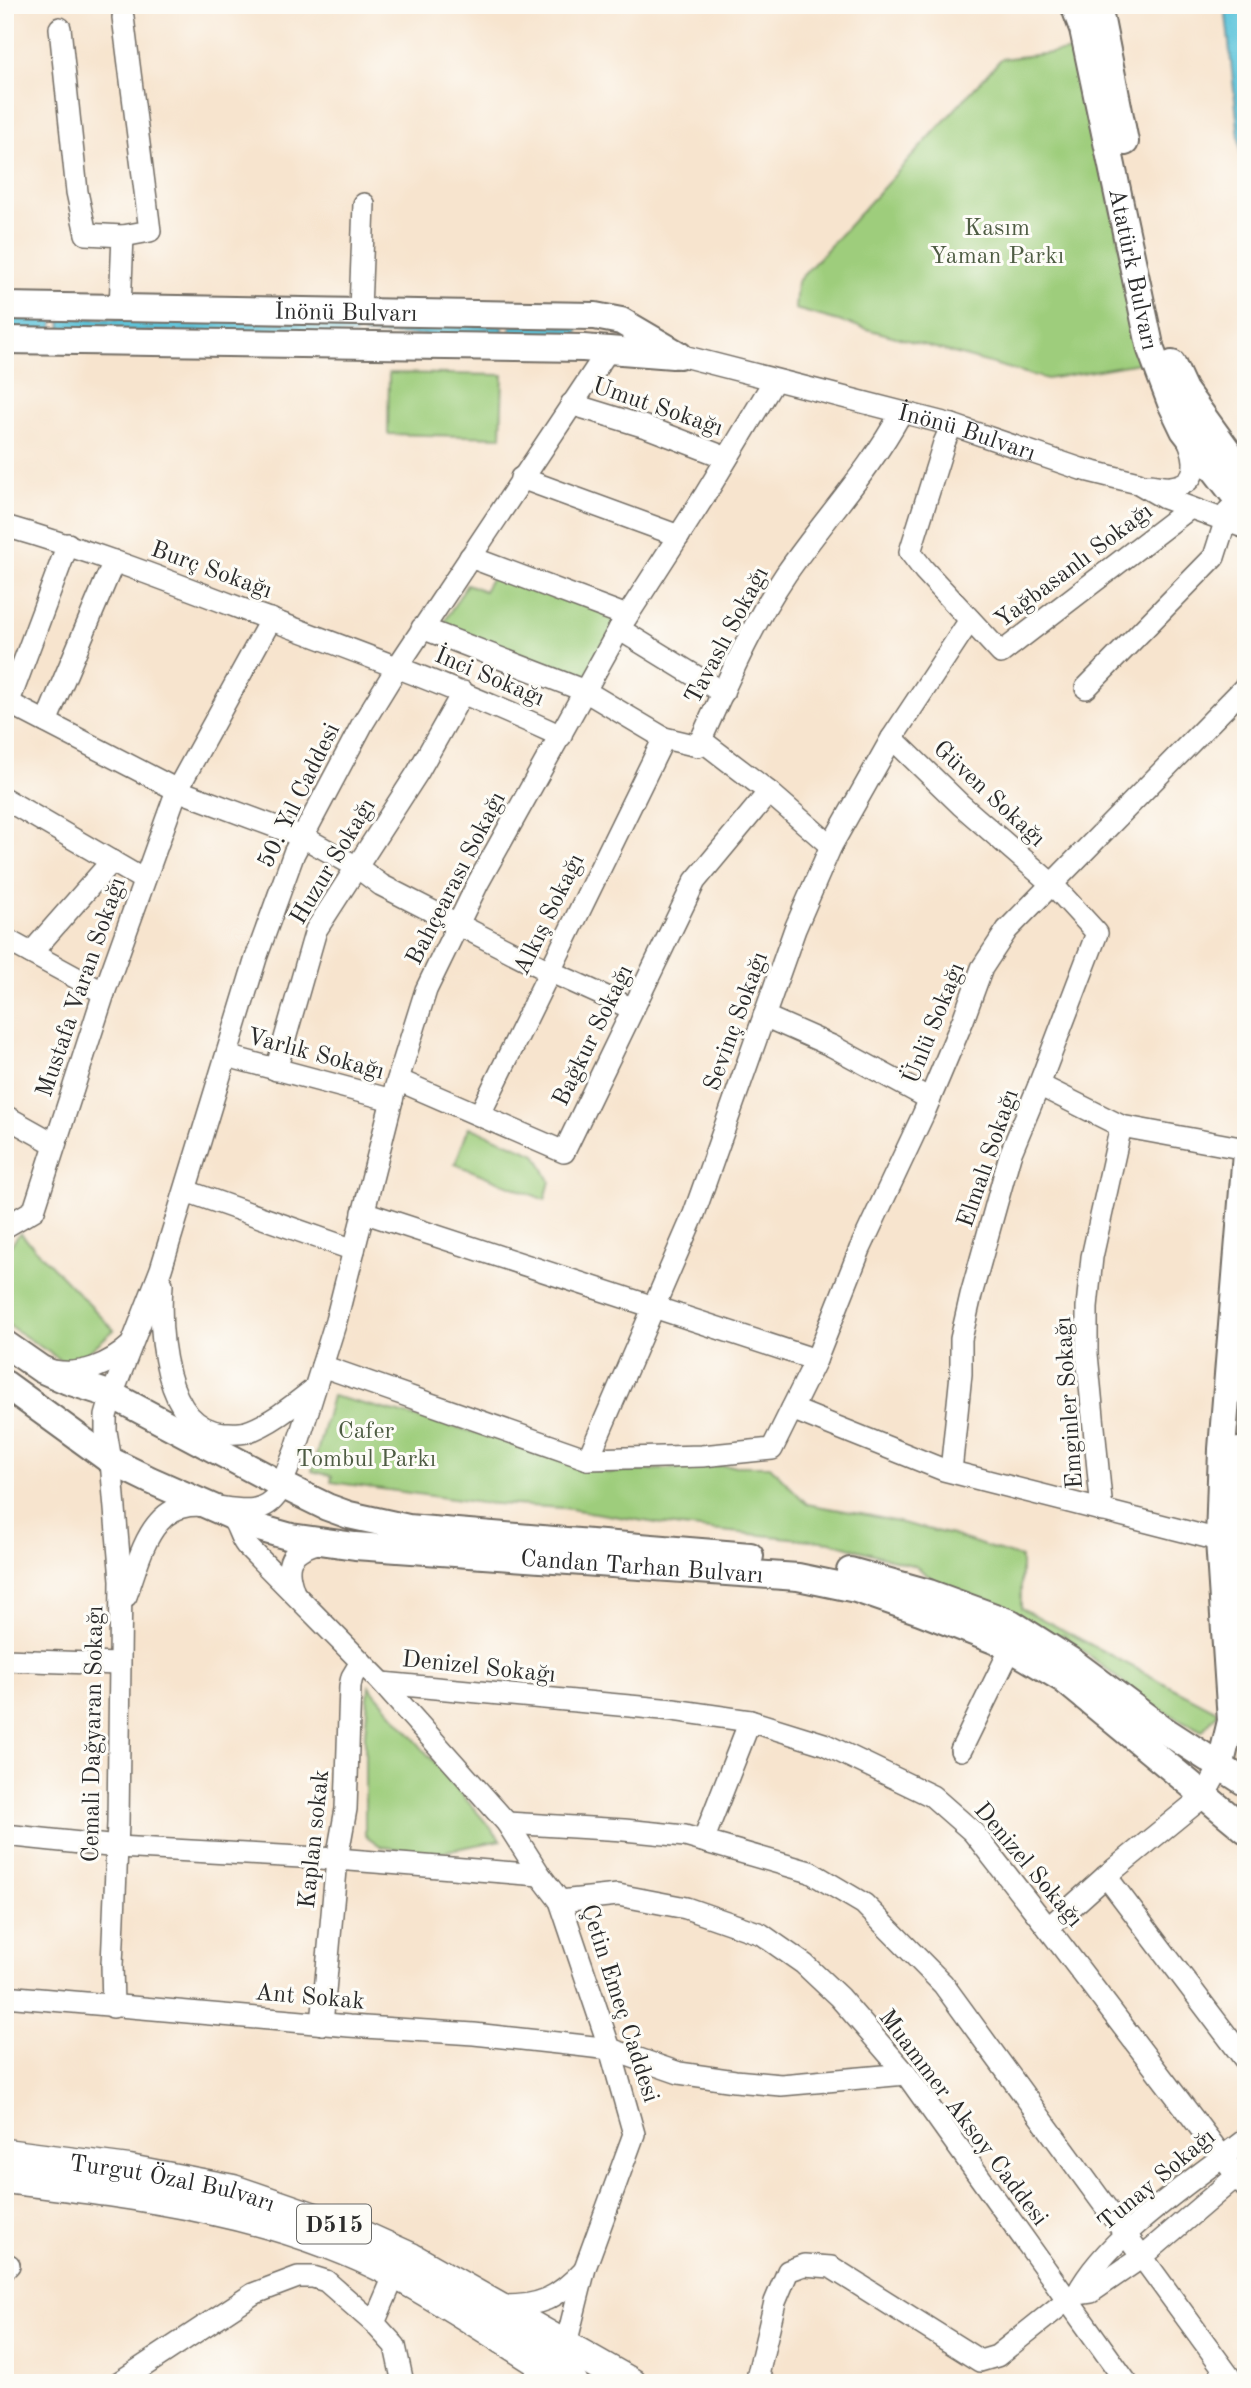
<svg xmlns="http://www.w3.org/2000/svg" width="1251" height="2388" font-family="'Old Standard TT',serif">
  <style>
    .green { fill: #9ecd7b; stroke: #647c53; stroke-width: 2 }
    .water { fill: #5ec5db; stroke: #447883; stroke-width: 2 }
    .lines { fill: none; stroke-linecap: round; stroke-linejoin: round }
    .minor-casing { stroke: #726c64; stroke-width: 24 }
    .major-casing { stroke: #726c64; stroke-width: 30 }
    .highway-casing { stroke: #726c64; stroke-width: 33 }
    .minor { stroke: #fff; stroke-width: 21 }
    .major { stroke: #fff; stroke-width: 26 }
    .highway { stroke: #fff; stroke-width: 30 }
    .labels { text-anchor: middle; stroke-width: 6; stroke-linejoin: round; paint-order: stroke }
    .shield { fill: #fdfcf7; stroke: #6a6a68; stroke-width: 2 }
    .shield-label { font-size: 23px; font-weight: bold; fill: #2b2b2b }
    .park-label { font-size: 24px; fill: #4e5c43; stroke: #fdfcf7 }
    .street-label { font-size: 24px; fill: #2b2b2b; stroke: #fdfcf7 }
  </style>
  <rect width="100%" height="100%" fill="#fdfcf7"/>
  <filter id="ink" filterUnits="userSpaceOnUse"><feTurbulence type="fractalNoise" baseFrequency=".0143" numOctaves="2"/><feDisplacementMap in="SourceGraphic" scale="14" xChannelSelector="R" yChannelSelector="G"/><feConvolveMatrix kernelMatrix="1 2 1 2 8 2 1 2 1" color-interpolation-filters="sRGB"/></filter>
  <filter id="wash" filterUnits="userSpaceOnUse"><feTurbulence type="fractalNoise" baseFrequency=".00686" numOctaves="4" result="noise"/><feDisplacementMap in="SourceGraphic" scale="28" xChannelSelector="R" yChannelSelector="G"/><feGaussianBlur stdDeviation="1.57" result="paint"/><feColorMatrix in="noise" values="0 0 0 0 0 0 0 0 0 0 0 0 0 0 0 0 0 1.4 0 .05"/><feComposite in="paint" operator="in"/></filter>
  <g filter="url(#wash)">
    <rect width="100%" height="100%" fill="#f7e4ce"/>
    <g class="green">
      <path d="M1077,50L1118,236L1139,363L1047,379L795,309L797,282L1001,59Z"/>
      <path d="M389,373L503,375L501,437L388,434Z"/>
      <path d="M495,572L619,618L583,685L443,624L467,584L484,591Z"/>
      <path d="M469,1127L536,1154L550,1181L545,1200L455,1164Z"/>
      <path d="M20,1233L114,1330L71,1367L5,1323V1253Z"/>
      <path d="M332,1396L474,1432L607,1473L711,1466H770L807,1504L872,1516L952,1535L1021,1558V1608L1219,1712L1202,1731L1150,1704L1063,1635L1032,1637L972,1608L915,1566L831,1542L681,1527L564,1508L481,1503L331,1482L332,1476L312,1471Z"/>
      <path d="M369,1686L501,1840L436,1853L382,1847L365,1835V1734Z"/>
    </g>
    <g class="water">
      <path d="M1225,5H1246V203Z"/>
      <path d="M5,318H53V330L5,329Z"/>
      <path d="M61,318L356,323V335L61,330Z"/>
      <path d="M364,323L503,326V335H364Z"/>
      <path d="M511,325L578,326L577,337L510,335Z"/>
    </g>
  </g>
  <g filter="url(#ink)">
    <g class="lines">
      <g class="minor-casing">
        <g id="minor">
          <path d="M60,28L77,192L86,234L123,236L120,308"/>
          <path d="M123,236L150,231L123,17"/>
          <path d="M360,310L364,204"/>
          <path id="s1" d="M679,355L952,425L1081,469L1138,483L1164,498L1246,528"/>
          <path d="M571,404L649,428L727,458"/>
          <path d="M952,425L944,443L910,552L924,570L1001,653L1190,508"/>
          <path d="M521,478L679,536"/>
          <path d="M1148,485C1155,485 1163,488 1171,487C1201,484 1196,458 1188,439"/>
          <path d="M5,526C89,550 169,581 250,612C355,651 459,689 561,736"/>
          <path d="M470,557L627,616"/>
          <path d="M422,628L585,691L664,738L698,746C725,688 750,627 786,574C824,519 869,472 901,413"/>
          <path d="M619,629L723,693"/>
          <path d="M1086,688L1214,557L1229,510"/>
          <path d="M5,701L177,790L303,837L357,867L381,885L549,971L633,1009"/>
          <path d="M5,712L68,544"/>
          <path d="M46,722L114,561"/>
          <path d="M892,738L961,805L1053,885L1097,933L1039,1085L1010,1155L971,1295L961,1339V1374L951,1471"/>
          <path d="M701,740L769,792L831,846"/>
          <path d="M5,799L144,880"/>
          <path d="M5,939L104,993"/>
          <path d="M31,953L112,861"/>
          <path d="M764,1016L832,1046L930,1099"/>
          <path d="M227,1056L392,1100"/>
          <path d="M276,1070L316,930L418,772L463,692"/>
          <path d="M398,1080L564,1152L695,881L769,792"/>
          <path d="M1039,1085L1121,1126"/>
          <path d="M480,1114L664,738"/>
          <path d="M5,1116L55,1144"/>
          <path d="M186,1191L354,1250"/>
          <path d="M363,1212L816,1360"/>
          <path d="M5,1227L34,1210L104,993L177,790L271,619"/>
          <path d="M162,1284C159,1330 163,1429 224,1433C230,1433 239,1434 246,1432C269,1425 295,1404 314,1389"/>
          <path d="M322,1366L588,1459L702,1456L772,1449L816,1360L860,1249L923,1115L963,1020L982,968L1007,930L1246,686"/>
          <path d="M54,1371C82,1376 109,1365 130,1346"/>
          <path d="M792,1409L944,1470L1219,1540"/>
          <path d="M588,1459L694,1214L795,929L831,846L892,738L970,620"/>
          <path d="M1102,1511L1087,1354V1307L1092,1257L1121,1126L1246,1149"/>
          <path d="M228,1514C238,1522 238,1535 246,1545L382,1683L507,1823L540,1875L560,1901L610,2049L634,2134L585,2268L566,2344"/>
          <path d="M294,1593C283,1563 289,1550 321,1542"/>
          <path d="M126,1596C135,1572 142,1541 159,1522C195,1480 251,1535 278,1493L296,1449L336,1321L394,1092L426,990L478,883L622,624L705,495L774,381"/>
          <path d="M5,1660L118,1664"/>
          <path d="M382,1683L673,1710L750,1721L824,1744L932,1796L973,1832L1048,1928L1246,2188"/>
          <path d="M961,1750L1011,1648"/>
          <path d="M507,1823L624,1830L685,1836L810,1872L864,1904L943,1984L1234,2383"/>
          <path d="M5,1835L118,1847L337,1859L540,1875"/>
          <path d="M703,1841L750,1721"/>
          <path d="M1106,1876L1246,2061"/>
          <path d="M560,1901L618,1895L686,1908L761,1934L804,1964L839,1997L906,2074L1127,2383"/>
          <path d="M1048,1928L1106,1876L1204,1796L1220,1767"/>
          <path d="M5,1996L349,2026L474,2034L576,2045L610,2049L679,2073L735,2081L781,2085L906,2074"/>
          <path d="M113,2007L112,1965L118,1823L121,1580L111,1461L106,1431V1416L112,1395L161,1269L256,958L294,853L363,723L398,666L609,349"/>
          <path d="M322,2024L337,1859L346,1809L350,1686L352,1677L361,1662"/>
          <path d="M5,2269L9,2265"/>
          <path d="M1077,2294C1108,2235 1193,2181 1246,2139"/>
          <path d="M499,2306C539,2307 557,2299 584,2270"/>
          <path d="M374,2323L395,2274"/>
          <path d="M118,2383L253,2294L298,2277H313L326,2281L374,2323L395,2346L403,2383"/>
          <path d="M532,2383L542,2364"/>
          <path d="M765,2383L758,2374L775,2302L788,2271L804,2265L831,2267L980,2361L997,2356L1066,2301L1077,2294L1091,2292L1142,2257L1246,2168"/>
        </g>
      </g>
      <g class="major-casing">
        <g id="major">
          <path id="s2" d="M1074,5L1083,29L1151,350L1171,403L1184,430L1246,510"/>
          <path d="M1098,5L1125,142"/>
          <path id="s3" d="M5,306L595,316L621,321L679,355"/>
          <path d="M5,340L583,348L673,355"/>
          <path d="M1172,364L1184,390L1246,476"/>
          <path d="M5,1344L41,1369L68,1381L112,1395L282,1485L327,1507L349,1515L408,1528L750,1556"/>
          <path id="s4" d="M5,1384L111,1461L150,1480L259,1528L291,1537L355,1546L798,1577L856,1589L920,1611L1004,1644L1063,1679L1246,1830"/>
          <path d="M1239,1451V1545L1246,1624"/>
          <path d="M850,1571L929,1593L1011,1623L1074,1663L1161,1728L1246,1783"/>
          <path d="M1220,1767L1231,1721L1219,1540L1222,1449L1246,1153"/>
        </g>
      </g>
      <g class="highway-casing">
        <g id="highway">
          <path id="s5" d="M5,2154L129,2170L233,2190L349,2230L411,2258L631,2383"/>
          <path d="M5,2178C138,2194 276,2210 396,2274C457,2307 514,2347 573,2383"/>
        </g>
      </g>
      <use href="#minor" class="minor"/>
      <use href="#major" class="major"/>
      <use href="#highway" class="highway"/>
    </g>
  </g>
  <g class="labels">
    <rect class="shield" x="297" y="2204.5" width="74" height="39" rx="5"/>
    <g class="shield-label">
      <text x="334" y="2232">D515</text>
    </g>
    <g class="park-label">
      <text x="997" y="235">Kasım<tspan x="997" dy="28">Yaman Parkı</tspan></text>
      <text x="366" y="1438">Cafer<tspan x="366" dy="28">Tombul Parkı</tspan></text>
    </g>
    <g class="street-label">
      <text dy="8" stroke="none"><textPath href="#s2" startOffset="271">Atatürk Bulvarı</textPath></text>
      <text dy="8" stroke="none"><textPath href="#s3" startOffset="341">İnönü Bulvarı</textPath></text>
      <text transform="translate(658 406) rotate(19)" y="8">Umut Sokağı</text>
      <text dy="8" stroke="none"><textPath href="#s1" startOffset="298">İnönü Bulvarı</textPath></text>
      <text transform="translate(1073 565) rotate(-37)" y="8">Yağbasanlı Sokağı</text>
      <text transform="translate(212 569) rotate(20)" y="8">Burç Sokağı</text>
      <text transform="translate(726 635) rotate(-62)" y="8">Tavaslı Sokağı</text>
      <text transform="translate(490 676) rotate(23)" y="8">İnci Sokağı</text>
      <text transform="translate(990 793) rotate(43)" y="8">Güven Sokağı</text>
      <text transform="translate(298 795) rotate(-64)" y="8">50. Yıl Caddesi</text>
      <text transform="translate(332 861) rotate(-59)" y="8">Huzur Sokağı</text>
      <text transform="translate(455 878) rotate(-63)" y="8">Bahçearası Sokağı</text>
      <text transform="translate(548 914) rotate(-64)" y="8">Alkış Sokağı</text>
      <text transform="translate(80 987) rotate(-71)" y="8">Mustafa Varan Sokağı</text>
      <text transform="translate(735 1021) rotate(-70)" y="8">Sevinç Sokağı</text>
      <text transform="translate(933 1023) rotate(-68)" y="8">Ünlü Sokağı</text>
      <text transform="translate(592 1035) rotate(-64)" y="8">Bağkur Sokağı</text>
      <text transform="translate(316 1053) rotate(15)" y="8">Varlık Sokağı</text>
      <text transform="translate(987 1158) rotate(-71)" y="8">Elmalı Sokağı</text>
      <text transform="translate(1068 1403) rotate(-94)" y="8">Emginler Sokağı</text>
      <text dy="8" stroke="none"><textPath href="#s4" startOffset="679">Candan Tarhan Bulvarı</textPath></text>
      <text transform="translate(479 1666) rotate(6)" y="8">Denizel Sokağı</text>
      <text transform="translate(92 1734) rotate(-89)" y="8">Cemali Dağyaran Sokağı</text>
      <text transform="translate(313 1839) rotate(-84)" y="8">Kaplan sokak</text>
      <text transform="translate(1029 1864) rotate(50)" y="8">Denizel Sokağı</text>
      <text transform="translate(310 1996) rotate(5)" y="8">Ant Sokak</text>
      <text transform="translate(621 2003) rotate(72)" y="8">Çetin Emeç Caddesi</text>
      <text transform="translate(964 2117) rotate(53)" y="8">Muammer Aksoy Caddesi</text>
      <text transform="translate(1156 2179) rotate(-40)" y="8">Tunay Sokağı</text>
      <text dy="8" stroke="none"><textPath href="#s5" startOffset="170">Turgut Özal Bulvarı</textPath></text>
    </g>
  </g>
  <rect width="1251" height="2388" fill="none" stroke="#fdfcf7" stroke-width="28"/>
</svg>
